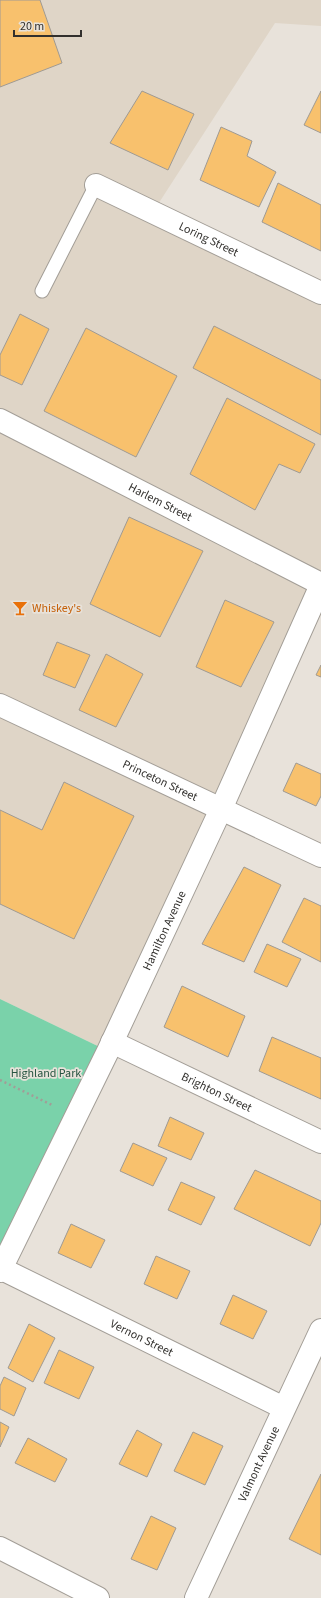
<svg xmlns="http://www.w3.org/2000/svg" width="321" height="1598" font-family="'Source Sans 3',sans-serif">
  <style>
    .built { fill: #dfd5c7 }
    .green { fill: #7ad2aa }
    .building { fill: #f8c16d; stroke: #9f9a93 }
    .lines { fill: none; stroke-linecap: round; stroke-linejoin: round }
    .lane-casing { stroke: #a39e97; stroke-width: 15 }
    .street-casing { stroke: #a39e97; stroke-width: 24 }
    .path { stroke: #a29d97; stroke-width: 2.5; stroke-dasharray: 2 3; stroke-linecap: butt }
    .lane { stroke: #fff; stroke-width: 13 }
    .street { stroke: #fff; stroke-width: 22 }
    .labels { text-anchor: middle; stroke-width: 3.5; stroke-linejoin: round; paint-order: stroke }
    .street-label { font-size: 12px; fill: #32302d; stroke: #e8e2da }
    .food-label { font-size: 12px; fill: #c56008; stroke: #e8e2da; text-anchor: start }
    .park-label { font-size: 12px; fill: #285542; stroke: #e8e2da }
  </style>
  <rect width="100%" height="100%" fill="#e8e2da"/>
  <path class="built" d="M0,0H321V26L275,23L153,212L321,293V585L108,1051L0,999Z"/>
  <path class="green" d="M0,999L108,1051L0,1268Z"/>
  <g class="building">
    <path d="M0,0H40L62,63L0,87Z"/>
    <path d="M142,91L194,114L168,170L110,143Z"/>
    <path d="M321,91V133L304,125Z"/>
    <path d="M221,127L252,141L247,156L276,172L259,207L200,180Z"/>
    <path d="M278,183L321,205V251L262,222Z"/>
    <path d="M20,314L49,329L22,385L0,375V355Z"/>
    <path d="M214,326L321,380V435L193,368Z"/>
    <path d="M86,328L177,376L136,457L44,411Z"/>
    <path d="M227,398L315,444L300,473L279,464L255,510L190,474Z"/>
    <path d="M129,517L203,551L160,637L90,604Z"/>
    <path d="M225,600L274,622L241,687L196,667Z"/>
    <path d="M57,642L90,655L75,688L43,675Z"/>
    <path d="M106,654L143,674L116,727L79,710Z"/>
    <path d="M321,665V677L316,675Z"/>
    <path d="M296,763L321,774V796L316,806L283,791Z"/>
    <path d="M64,782L134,816L74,939L0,904V810L42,830Z"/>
    <path d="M244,867L281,885L244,962L202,944Z"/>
    <path d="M304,898L321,906V962L282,942Z"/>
    <path d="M267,944L301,959L287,987L254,972Z"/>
    <path d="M182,986L245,1016L228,1057L164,1027Z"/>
    <path d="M272,1037L321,1058V1099L259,1071Z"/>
    <path d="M170,1117L204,1133L191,1160L158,1146Z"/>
    <path d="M133,1143L167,1158L153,1186L120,1171Z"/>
    <path d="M255,1170L321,1201V1223L310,1246L234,1209Z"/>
    <path d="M181,1182L215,1197L201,1225L168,1210Z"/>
    <path d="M71,1224L105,1240L91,1268L58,1253Z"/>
    <path d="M156,1256L190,1271L177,1299L144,1284Z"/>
    <path d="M233,1295L267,1311L253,1339L220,1324Z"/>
    <path d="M29,1324L55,1338L33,1382L8,1368Z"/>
    <path d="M59,1350L94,1367L79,1399L44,1383Z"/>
    <path d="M4,1377L26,1388L14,1416L0,1409V1386Z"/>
    <path d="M0,1422L9,1427L0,1447Z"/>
    <path d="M137,1430L162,1444L147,1477L119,1464Z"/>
    <path d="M193,1432L223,1446L205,1485L174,1471Z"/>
    <path d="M28,1438L67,1459L55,1482L15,1463Z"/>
    <path d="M321,1474V1555L289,1539Z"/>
    <path d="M151,1516L176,1528L157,1570L131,1559Z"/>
  </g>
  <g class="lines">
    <g class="lane-casing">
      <path id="lane" d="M42,291L96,185"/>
    </g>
    <g class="street-casing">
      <g id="street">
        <path id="s1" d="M96,185L321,293"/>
        <path id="s2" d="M0,420L321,584"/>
        <path id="s3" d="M0,705L321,856"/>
        <path id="s4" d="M112,1042L321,1142"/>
        <path id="s5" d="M0,1268L284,1408"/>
        <path id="s6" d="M0,1271L108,1051L221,809L321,585"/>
        <path d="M0,1548L98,1598"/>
        <path id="s7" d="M196,1598L321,1330"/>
      </g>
    </g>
    <path class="path" d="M0,1080L54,1106"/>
    <use href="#lane" class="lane"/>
    <use href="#street" class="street"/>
  </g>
  <defs>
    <g id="bar-bare" transform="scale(1.2)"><path d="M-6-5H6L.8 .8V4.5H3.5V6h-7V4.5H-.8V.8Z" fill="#e8710a" stroke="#e8e2da" stroke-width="2.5" paint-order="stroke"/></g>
  </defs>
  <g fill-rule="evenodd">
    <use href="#bar-bare" x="20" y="608"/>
  </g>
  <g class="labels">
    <g class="street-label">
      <text dy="4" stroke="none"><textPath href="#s1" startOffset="125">Loring Street</textPath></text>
      <text dy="4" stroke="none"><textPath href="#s2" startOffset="180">Harlem Street</textPath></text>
      <text dy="4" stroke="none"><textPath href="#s3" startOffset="177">Princeton Street</textPath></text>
      <text dy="4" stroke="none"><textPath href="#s6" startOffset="378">Hamilton Avenue</textPath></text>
      <text dy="4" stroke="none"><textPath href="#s4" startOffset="116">Brighton Street</textPath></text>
      <text dy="4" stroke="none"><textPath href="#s5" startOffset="158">Vernon Street</textPath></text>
      <text dy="4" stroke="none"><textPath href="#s7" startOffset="148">Valmont Avenue</textPath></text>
    </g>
    <g class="food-label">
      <text x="32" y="612">Whiskey's</text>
    </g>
    <g class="park-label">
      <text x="46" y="1077">Highland Park</text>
    </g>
  </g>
  <path d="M14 30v6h67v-6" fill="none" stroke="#32302d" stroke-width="2"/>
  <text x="20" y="30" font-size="12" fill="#32302d" stroke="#e8e2da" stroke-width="3" paint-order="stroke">20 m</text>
</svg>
